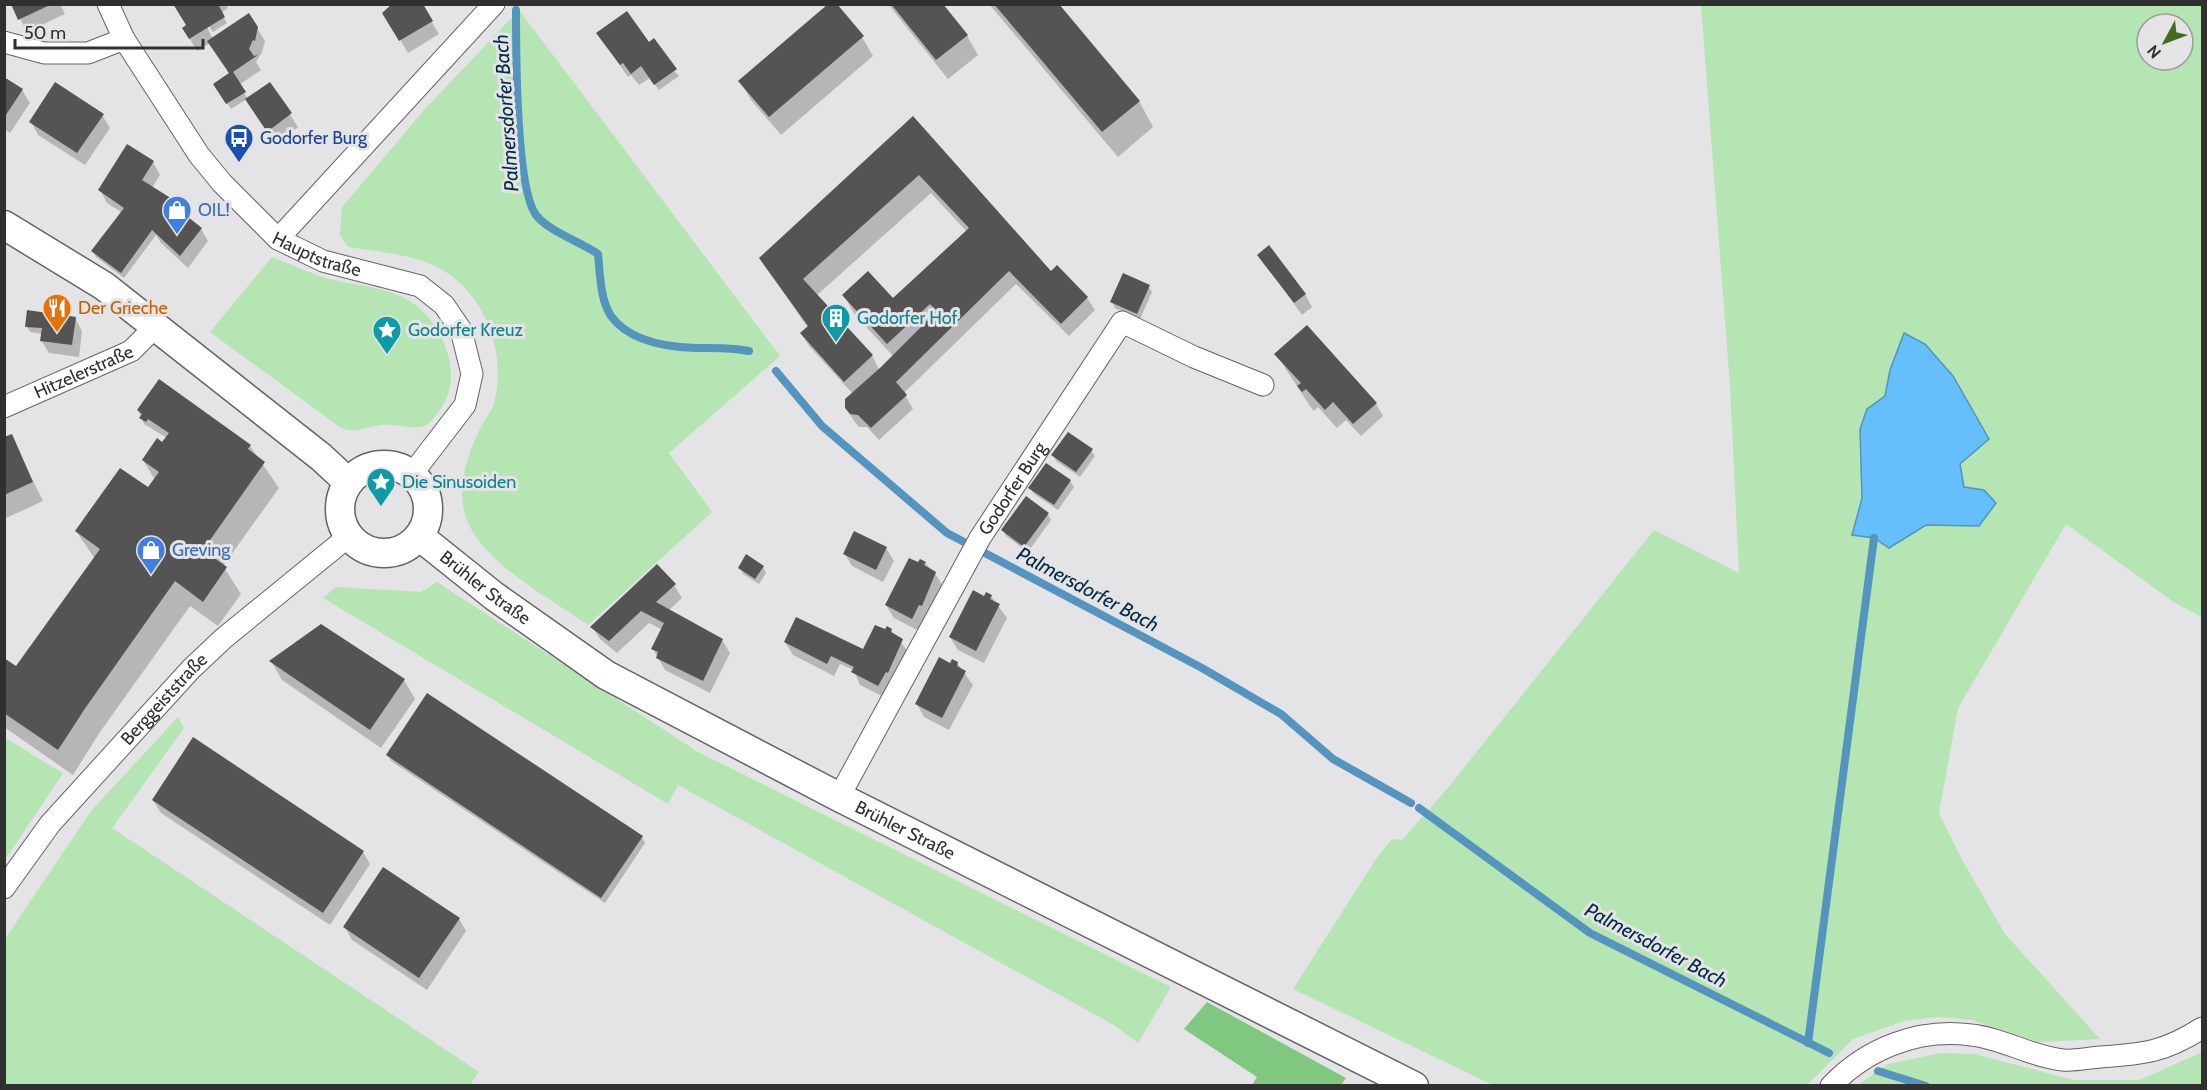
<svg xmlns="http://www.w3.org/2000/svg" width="2207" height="1090" font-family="Cabin,sans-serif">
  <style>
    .green { fill: #b4e5b2; fill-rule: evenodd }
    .forest { fill: #80c880 }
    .water { fill: #64bffc; stroke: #5494bf; stroke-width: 1.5 }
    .shadow { fill: #0003; fill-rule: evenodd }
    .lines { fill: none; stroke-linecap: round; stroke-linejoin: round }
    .stream { stroke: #5494bf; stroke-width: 8 }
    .building { fill: #555452 }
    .street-casing { stroke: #646465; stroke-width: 23 }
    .secondary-casing { stroke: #646465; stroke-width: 31 }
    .street { stroke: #fff; stroke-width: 21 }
    .secondary { stroke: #fff; stroke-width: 28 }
    .labels { text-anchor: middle; stroke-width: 6; stroke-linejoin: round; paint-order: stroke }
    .transit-label { font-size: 18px; fill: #164399; stroke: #e4e3e5; text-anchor: start }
    .shop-label { font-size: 18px; fill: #366cbe; stroke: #e4e3e5; text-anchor: start }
    .street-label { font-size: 18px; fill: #303031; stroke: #e4e3e5 }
    .food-label { font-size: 18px; fill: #c56008; stroke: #e4e3e5; text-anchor: start }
    .culture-label { font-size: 18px; fill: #0d838f; stroke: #e4e3e5; text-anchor: start }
    .water-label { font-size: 20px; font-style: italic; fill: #042d45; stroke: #e4e3e5 }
  </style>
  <rect width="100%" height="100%" fill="#e4e3e5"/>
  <g class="green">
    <path d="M1701,5H2202V617L2175,603L2066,524L1958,708L1939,813L1961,858L2005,934L2100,1039L2038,1042L1972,1020L1937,1017L1904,1021L1853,1039L1807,1085H1493L1293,989L1378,856L1392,839L1402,840L1447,789L1654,530L1739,573L1730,386ZM2147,24H2183V60H2147ZM1904,334L1989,439L1960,464L1964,487L1984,490L1979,526L1926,525L1889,548L1874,538L1852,535L1862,498L1860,429L1867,409L1885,396L1890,370Z"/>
    <path d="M519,10L780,356L669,453L712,512L588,625C551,599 477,560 465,514C457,484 468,453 481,427C485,419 492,411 494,403C507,353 486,295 441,269C414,254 377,252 348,247L340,235L342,207L425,109Z"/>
    <path d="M272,257C289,263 306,272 323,277C353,287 393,285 418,307C446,331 465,380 438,412C434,418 429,425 421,427C408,429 393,423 380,425C365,427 356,434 341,428L210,332Z"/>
    <path d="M437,582L698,752L1171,987L1138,1043L1114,1025L678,785L668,804L323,598L336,587L421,592Z"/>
    <path d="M178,717L184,728L112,828L479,1072L470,1085H5V939L91,811Z"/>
    <path d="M5,738L63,773L5,860Z"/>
    <path d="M2202,1052V1085H1858L1888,1064L1941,1053L1975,1054L2073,1080H2140Z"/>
  </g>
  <path class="forest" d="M1207,1002L1346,1078L1341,1085H1252L1257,1077L1184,1029Z"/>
  <path class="water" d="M1904,333L1925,344L1953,376L1989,439L1960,464L1964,487L1984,490L1996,503L1979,526L1926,525L1889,548L1874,538L1852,535L1862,498L1860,429L1867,409L1885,396L1890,370Z"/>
  <g class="shadow">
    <path d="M13,4H60L65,14L27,32Z"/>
    <path d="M174,4H226L228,8L221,13L227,23L213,32L209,26L207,27L213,39L257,28L265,41L262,52L256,62L261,70L239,85L248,99L270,84L298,127L275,144L247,99L231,109L215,84L230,75L210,43L197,51L184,29L188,26Z"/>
    <path d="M421,4L439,34L408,53L384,13Z"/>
    <path d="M888,4H941L967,36L978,55L948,79Z"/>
    <path d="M989,4H1057L1139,101L1153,127L1118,157Z"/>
    <path d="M598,34L649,44L679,76L659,90L650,78L639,85L631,75L628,77Z"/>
    <path d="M862,37L873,56L781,135L751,100L740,81Z"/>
    <path d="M4,79L22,90L30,103L10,133L4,129Z"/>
    <path d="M102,115L110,128L85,165L38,135L31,122Z"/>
    <path d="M913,118L1051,273L1057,267L1087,298L1095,310L1069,336L1016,284L904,393L913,409L879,440L867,427H859L854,421L846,408L853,394L809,346L802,334L808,328L760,258ZM931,193L967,232L893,300L844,296L855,315L894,357L880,371L872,356L816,296Z"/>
    <path d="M153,162L160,175L152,188L176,203L179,209L174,216L184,224L201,229L208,241L188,268L161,243L156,235L124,278L96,257L93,251L121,212L107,203L100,190Z"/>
    <path d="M1259,255L1305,294L1312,307L1302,315Z"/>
    <path d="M1148,286L1152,292L1140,319L1115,308L1112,302Z"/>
    <path d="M75,318L82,331L79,357L49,353L41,340L42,334L30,332L27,326Z"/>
    <path d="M1276,354L1376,404L1383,416L1361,436L1346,420L1337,428L1318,407L1314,411L1310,406Z"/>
    <path d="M138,410L250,446L279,488L223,566L241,594L218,626L190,606L100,732L73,775L4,727V660L17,668L95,559L76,531L148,490L155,480L143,460L167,438L144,424Z"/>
    <path d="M11,436L43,501L4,519V439Z"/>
    <path d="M1091,450L1095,456L1080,477L1056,461L1053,455Z"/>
    <path d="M1046,465L1070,481L1074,487L1058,510L1034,494L1030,488Z"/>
    <path d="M1026,498L1048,515L1051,520L1028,552L1006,536L1003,530Z"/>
    <path d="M886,548L894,561L883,582L852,566L845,554Z"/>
    <path d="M925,563L935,573L943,586L919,631L894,618L886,605L919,564Z"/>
    <path d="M763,567L766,573L759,584L743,574L740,568Z"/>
    <path d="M674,585L682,598L668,611L722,640L730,653L710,693L665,670L653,649L663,630L649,623L617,653L600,639L592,627Z"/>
    <path d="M991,596L1007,618L984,663L958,650L950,637L985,598Z"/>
    <path d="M891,630L909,653L886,698L860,685L854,670L840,664L834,676L793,655L785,642L863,652L885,631Z"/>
    <path d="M271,661L404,680L415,699L381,748L282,680Z"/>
    <path d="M957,663L973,685L949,730L924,717L917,704L951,665Z"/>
    <path d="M388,755L642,837L645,843L605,903L391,761Z"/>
    <path d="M153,800L363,852L370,864L330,925L161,813Z"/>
    <path d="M459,919L466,931L427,990L352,940L345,927Z"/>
  </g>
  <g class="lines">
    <g class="stream">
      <path d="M516,10C516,49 516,188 536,215C548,231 581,242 598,254C600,272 600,300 611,316C629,341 666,347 695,348C714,348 730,347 749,351"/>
      <path d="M776,371L822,426L947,533L1202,668L1281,714L1333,759L1411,803"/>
      <path d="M1419,808L1590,933L1829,1053"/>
      <path d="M1808,1043L1874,538"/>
      <path d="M1878,1071L1926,1086"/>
    </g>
  </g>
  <g class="building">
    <path d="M11,4H52L18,20Z"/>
    <path d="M173,4H221L219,6L225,17L189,39L182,28L186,25Z"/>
    <path d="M392,4H423L433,21L399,41L382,13Z"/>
    <path d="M828,4H837L864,36L769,117L738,81Z"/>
    <path d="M891,4H943L968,35L936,60Z"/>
    <path d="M994,4H1059L1140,101L1102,132Z"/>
    <path d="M627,11L649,42L654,38L677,69L654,85L641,66L631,74L623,63L620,65L596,33Z"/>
    <path d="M249,13L258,27L255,41L253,40L249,49L254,56L258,55L233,72L246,92L226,104L213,84L229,73L207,41Z"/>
    <path d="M4,77L23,89L4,118Z"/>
    <path d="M55,82L104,114L77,153L29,122Z"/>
    <path d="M270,82L292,113L267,132L245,99Z"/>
    <path d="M913,116L1051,271L1057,265L1088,297L1061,324L1009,271L896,382L907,395L871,428L858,415L850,414L845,408V399L881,367L937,311L930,304L887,344L842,295L868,271L893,298L969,228L919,175L803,279L873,355L844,382L800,333L808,326L759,258Z"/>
    <path d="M127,144L154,161L142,180L177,202L170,211L184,222L188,217L202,228L180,256L152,230L121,273L91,251L124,208L98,190Z"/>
    <path d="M1269,245L1306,294L1294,303L1257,255Z"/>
    <path d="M1123,273L1150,285L1137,314L1110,302Z"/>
    <path d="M27,310L76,317L72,345L40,341L42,328L25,327Z"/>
    <path d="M1307,325L1377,403L1353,424L1333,402L1325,410L1306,389L1302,392L1297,386L1301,383L1274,354Z"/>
    <path d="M159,379L251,445L248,449L265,462L203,550L227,567L203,602L175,581L86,707L58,750L4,713V658L16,666L100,549L75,531L120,468L148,487L159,472L142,460L157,438L162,442L169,433L148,419L146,422L139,418L142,414L137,410Z"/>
    <path d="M1068,432L1093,449L1076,472L1051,455Z"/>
    <path d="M12,434L33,482L4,495V437Z"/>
    <path d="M1046,463L1071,480L1054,505L1028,488Z"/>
    <path d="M1026,496L1049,513L1024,547L1001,530Z"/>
    <path d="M854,531L887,547L876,570L843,554Z"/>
    <path d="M746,554L764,566L755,579L738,568Z"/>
    <path d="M909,558L918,562L920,559L926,562L924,565L936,572L922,606L919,605L912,619L885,605Z"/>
    <path d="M657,564L676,584L656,602L723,639L703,681L656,658L658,652L651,649L664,623L641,611L609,641L590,627Z"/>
    <path d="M973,590L984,596L986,592L992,595L990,599L1000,604L976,651L949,637Z"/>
    <path d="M796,617L863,649L875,625L885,629L887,626L892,629L891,632L903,639L888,673L886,672L878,686L851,672L854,667L831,656L827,664L784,642Z"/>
    <path d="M321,624L405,679L370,730L269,661Z"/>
    <path d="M939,657L950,663L952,659L958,662L957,666L966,671L942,718L915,704Z"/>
    <path d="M427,693L643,836L601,898L386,755Z"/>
    <path d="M193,737L364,851L323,913L152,800Z"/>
    <path d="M383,867L460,918L419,978L343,927Z"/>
  </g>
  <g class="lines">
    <g class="street-casing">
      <g id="street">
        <path id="s1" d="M108,4L124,39L199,155L222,183L278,239L323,261L420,286L444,305L461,330L472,374L465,405L412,474"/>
        <path d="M4,42L44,53H88L124,39"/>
        <path d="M278,239L494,4"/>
        <path id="s2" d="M4,407L131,351L155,327"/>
        <path id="s3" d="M839,797L980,538L1122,322L1194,357L1263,385"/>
        <path id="s4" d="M4,888L50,824L191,669L224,638L349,536"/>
        <path d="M1831,1086C1867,1048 1919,1028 1971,1035C2002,1038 2032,1057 2063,1060C2075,1061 2088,1058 2100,1057C2144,1054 2165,1052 2202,1028"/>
      </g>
    </g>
    <g class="secondary-casing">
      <g id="secondary">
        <path d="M4,225L104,286L321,457L348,482"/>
        <circle cx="384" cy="509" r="44"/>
        <path id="s5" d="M419,536L494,596L606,675L839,797L1414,1086"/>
      </g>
    </g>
    <use href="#street" class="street"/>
    <use href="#secondary" class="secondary"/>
  </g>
  <defs>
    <g id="bus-pin" transform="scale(1.5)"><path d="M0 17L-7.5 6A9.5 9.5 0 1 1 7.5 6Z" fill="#1a4fb4" stroke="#e4e3e5"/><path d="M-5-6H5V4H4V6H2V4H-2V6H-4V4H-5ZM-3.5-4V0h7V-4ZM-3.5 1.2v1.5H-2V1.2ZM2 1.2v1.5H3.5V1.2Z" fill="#fff"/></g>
    <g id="shop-pin" transform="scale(1.5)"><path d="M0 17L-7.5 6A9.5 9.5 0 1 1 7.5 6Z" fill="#3f7fe0" stroke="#e4e3e5"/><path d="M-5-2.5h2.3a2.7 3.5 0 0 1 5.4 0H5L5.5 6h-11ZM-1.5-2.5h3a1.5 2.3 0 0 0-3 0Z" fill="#fff"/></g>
    <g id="restaurant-pin" transform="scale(1.5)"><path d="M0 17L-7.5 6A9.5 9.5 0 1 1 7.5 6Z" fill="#e8710a" stroke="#e4e3e5"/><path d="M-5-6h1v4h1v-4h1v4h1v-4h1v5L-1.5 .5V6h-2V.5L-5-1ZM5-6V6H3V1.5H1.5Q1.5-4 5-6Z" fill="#fff"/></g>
    <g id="building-pin" transform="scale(1.5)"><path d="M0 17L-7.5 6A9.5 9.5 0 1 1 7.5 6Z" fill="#0f9aa8" stroke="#e4e3e5"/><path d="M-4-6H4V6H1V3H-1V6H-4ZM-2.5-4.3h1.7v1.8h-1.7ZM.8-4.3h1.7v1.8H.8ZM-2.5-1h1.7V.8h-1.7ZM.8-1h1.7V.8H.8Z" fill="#fff"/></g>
    <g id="sight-pin" transform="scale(1.5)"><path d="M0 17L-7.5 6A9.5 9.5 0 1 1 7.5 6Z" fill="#0f9aa8" stroke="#e4e3e5"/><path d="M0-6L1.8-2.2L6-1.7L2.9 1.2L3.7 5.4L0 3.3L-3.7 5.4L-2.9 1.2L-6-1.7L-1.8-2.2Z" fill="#fff"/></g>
  </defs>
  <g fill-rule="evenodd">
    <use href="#bus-pin" x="239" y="138"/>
    <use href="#shop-pin" x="177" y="210"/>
    <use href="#restaurant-pin" x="57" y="308"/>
    <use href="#building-pin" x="836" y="318"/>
    <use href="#sight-pin" x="387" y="330"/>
    <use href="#sight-pin" x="381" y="482"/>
    <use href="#shop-pin" x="151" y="550"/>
  </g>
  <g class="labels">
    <g class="transit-label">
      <text x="260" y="144">Godorfer Burg</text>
    </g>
    <g class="shop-label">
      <text x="198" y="216">OIL!</text>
      <text x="172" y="556">Greving</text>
    </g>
    <g class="street-label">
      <text dy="6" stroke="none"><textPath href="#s1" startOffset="334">Hauptstraße</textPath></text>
      <text dy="6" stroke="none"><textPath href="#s2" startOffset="87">Hitzelerstraße</textPath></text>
      <text dy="6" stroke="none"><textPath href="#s3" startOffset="354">Godorfer Burg</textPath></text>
      <text dy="6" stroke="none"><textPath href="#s5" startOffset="84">Brühler Straße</textPath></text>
      <text dy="6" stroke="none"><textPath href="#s4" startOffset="248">Berggeiststraße</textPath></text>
      <text dy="6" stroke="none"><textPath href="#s5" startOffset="570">Brühler Straße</textPath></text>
    </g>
    <g class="food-label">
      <text x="78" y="314">Der Grieche</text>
    </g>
    <g class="culture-label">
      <text x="857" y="324">Godorfer Hof</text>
      <text x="408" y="336">Godorfer Kreuz</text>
      <text x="402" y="488">Die Sinusoiden</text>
    </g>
    <g class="water-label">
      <text transform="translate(506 113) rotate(-94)" y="7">Palmersdorfer Bach</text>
      <text transform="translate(1088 589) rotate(28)" y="7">Palmersdorfer Bach</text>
      <text transform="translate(1656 945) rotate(28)" y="7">Palmersdorfer Bach</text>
    </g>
  </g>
  <rect width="2207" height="1090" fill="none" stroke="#303031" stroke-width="12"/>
  <g transform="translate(2165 42) rotate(229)"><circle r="28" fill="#e4e3e5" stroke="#9c9b9d" stroke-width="1.5"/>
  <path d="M0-4.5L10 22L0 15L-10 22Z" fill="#476a22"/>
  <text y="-9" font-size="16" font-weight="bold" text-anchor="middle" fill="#303031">N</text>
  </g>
  <path d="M15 39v9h188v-9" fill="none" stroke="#303031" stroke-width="3"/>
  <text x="24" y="39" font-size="18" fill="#303031" stroke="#e4e3e5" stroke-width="4.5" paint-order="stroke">50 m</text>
</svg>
